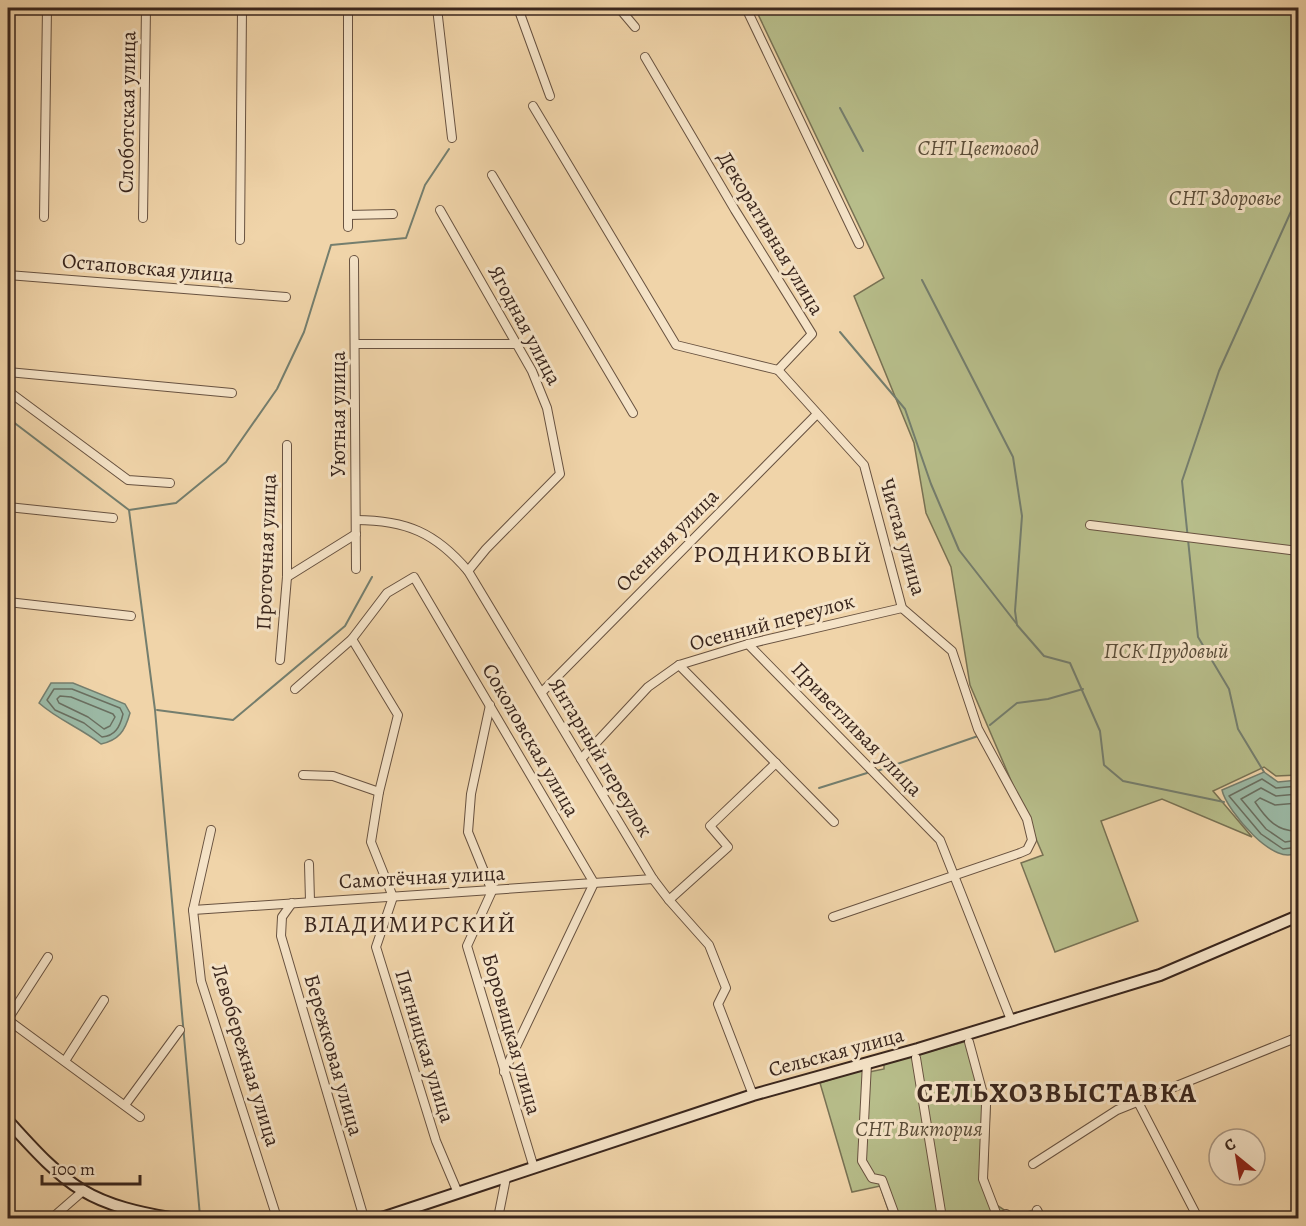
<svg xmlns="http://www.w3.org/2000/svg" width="1306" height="1226" font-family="Alegreya,serif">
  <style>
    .green { fill: #b7bd8a; stroke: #787254; stroke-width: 1.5 }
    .water { fill: #9bb8a4; stroke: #747e6e; stroke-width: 1.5 }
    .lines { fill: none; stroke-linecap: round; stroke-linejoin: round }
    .shore { stroke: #6a6f60; stroke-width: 1.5 }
    .stream { stroke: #747e6e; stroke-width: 2 }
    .street-casing { stroke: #685240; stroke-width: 10 }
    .secondary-casing { stroke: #3a261d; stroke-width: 14 }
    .street { stroke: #f5e3c7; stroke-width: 8 }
    .secondary { stroke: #f5e3c7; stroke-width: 10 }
    .labels { text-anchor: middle; stroke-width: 6; stroke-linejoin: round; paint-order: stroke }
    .street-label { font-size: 21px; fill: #3a261d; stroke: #f5e3c7 }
    .park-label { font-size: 21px; font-style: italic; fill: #594c38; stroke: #f5e3c7 }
    .quarter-label { font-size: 24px; letter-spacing: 1.5px; fill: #3a261d; stroke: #f5e3c7 }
    .district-label { font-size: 27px; font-weight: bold; letter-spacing: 1.5px; fill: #3a261d; stroke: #f5e3c7 }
  </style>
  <rect width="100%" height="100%" fill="#f0d4a9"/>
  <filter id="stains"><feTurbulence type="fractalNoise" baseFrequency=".00333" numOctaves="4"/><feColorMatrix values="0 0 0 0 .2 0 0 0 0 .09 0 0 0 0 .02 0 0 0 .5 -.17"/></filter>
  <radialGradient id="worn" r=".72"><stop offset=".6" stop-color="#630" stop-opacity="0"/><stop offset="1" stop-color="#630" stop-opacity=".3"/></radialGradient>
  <g class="green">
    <path d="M755,8H1298V775L1276,776L1264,767L1213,791L1252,837L1162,799L1101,821L1138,921L1055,952L1021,863L1043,855L970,685L951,567L926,513L914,443L854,296L884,278Z"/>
    <path d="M971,1040L990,1104L987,1178L995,1204L1015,1217L1038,1208L1045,1218H891L880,1186L852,1192L820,1083L863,1069L864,1073L884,1069V1064Z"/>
  </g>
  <g class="water">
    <path d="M51,683H73L125,704L130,713C125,731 119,740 101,744C81,728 58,720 39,703Z"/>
    <path d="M1264,772L1278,782L1298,780V851C1277,871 1226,810 1222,790Z"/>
  </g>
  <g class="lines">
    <g class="shore">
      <path d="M54,689H72L120,708L123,714C120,727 115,736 102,737L84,723L55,710L47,700Z"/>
      <path d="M60,696L71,697L113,714L115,717L110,726L104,729L88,717L59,703L57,699Z"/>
      <path d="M1298,786L1276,788L1262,779L1229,796L1261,834L1283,849L1298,847"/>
      <path d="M1298,794L1276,796L1261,788L1241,799L1266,829L1285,842L1298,840"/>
      <path d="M1298,803L1275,805L1260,798L1255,802C1267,820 1278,832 1298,831"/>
    </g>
    <g class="stream">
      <path d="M840,108L863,151"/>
      <path d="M922,280L1013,457L1022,516L1015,611L1017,625L1044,656L1070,663L1100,731L1104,765L1123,781L1224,802"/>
      <path d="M840,332L905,409L931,484L959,550L1016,623"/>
      <path d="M8,418L129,510L155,710L200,1216"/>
      <path d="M129,510L176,503L226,462L277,389L304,332L331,245L406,238L425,185L449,149"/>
      <path d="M157,710L233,720L345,626L372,577"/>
      <path d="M990,725L1017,703L1048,699L1083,689"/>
      <path d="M877,771L978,736"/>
      <path d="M1264,772L1238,729L1229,689L1198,637L1182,481L1219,371L1298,196"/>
      <path d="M819,788L867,773"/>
    </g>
    <g class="street-casing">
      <g id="street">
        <path d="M348,8V227"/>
        <path d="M437,8L452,138"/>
        <path d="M518,8L550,96"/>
        <path d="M619,8L635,27"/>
        <path d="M746,8L859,244"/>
        <path d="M645,57L735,210L812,334L778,370"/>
        <path d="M533,106L676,345L778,370"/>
        <path d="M492,175L633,413"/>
        <path d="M440,210L532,371L547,408L560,474L486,549L468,571"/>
        <path d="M348,215L393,214"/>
        <path d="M44,217L47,8"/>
        <path d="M143,218L146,8"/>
        <path d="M240,240L242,8"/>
        <path d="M354,260L356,569"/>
        <path d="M8,275L286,297"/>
        <path d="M355,344H518"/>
        <path d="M778,370L864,465L902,608L952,651L978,729L1027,819L1032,840L1027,850L1020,853L833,917"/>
        <path d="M8,372L232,393"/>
        <path d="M8,391L128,480L170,483"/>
        <path d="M8,507L113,518"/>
        <path d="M356,520C406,520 436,533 468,571L653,879L669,900L728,847L710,826L776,763"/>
        <path d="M1090,525L1298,551"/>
        <path d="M287,577L356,534"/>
        <path d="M8,602L131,616"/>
        <path d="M352,639L398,715L379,792L371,842L393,897L376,947L436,1141L458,1193"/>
        <path d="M748,644L940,840L1011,1020"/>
        <path d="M280,660L287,577V445"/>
        <path d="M679,665L834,822"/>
        <path d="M295,689L352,639L387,593L414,577L594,883L504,1072"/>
        <path d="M542,692L817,414"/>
        <path d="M490,705L471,794L468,832L492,891L467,946L534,1168"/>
        <path d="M581,759L648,687L679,665L748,644L902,608"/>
        <path d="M303,775L333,776L379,792"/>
        <path d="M211,830L193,910L201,981L277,1218"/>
        <path d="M309,864L310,901"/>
        <path d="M669,900L709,945L726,988L718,1004L753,1095"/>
        <path d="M292,903L282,917L281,936L364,1218"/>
        <path d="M193,910L653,879"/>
        <path d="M8,1019L48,957"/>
        <path d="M8,1020L140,1117"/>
        <path d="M969,1042L986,1105L983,1179L998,1218L1006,1214L1012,1218"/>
        <path d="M916,1058L942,1218"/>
        <path d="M65,1061L104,1000"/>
        <path d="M867,1063L862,1161L872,1178L882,1180L896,1218"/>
        <path d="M1138,1102L1198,1218"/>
        <path d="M125,1105L180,1030"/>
        <path d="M1033,1164L1117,1110L1298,1037"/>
        <path d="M1037,1210L1041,1218"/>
        <path d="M52,1218L83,1191"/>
        <path d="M498,1218L506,1178"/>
      </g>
    </g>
    <g class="secondary-casing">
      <g id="secondary">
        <path d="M8,1121C30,1145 54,1173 82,1190C108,1206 141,1213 170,1218"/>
        <path d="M382,1218L753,1095L918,1049L1160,975L1298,916"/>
      </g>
    </g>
    <use href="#street" class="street"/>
    <use href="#secondary" class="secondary"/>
  </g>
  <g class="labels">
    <g class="street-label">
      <text transform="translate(127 112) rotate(-89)" y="7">Слоботская улица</text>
      <text transform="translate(771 233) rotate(59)" y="7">Декоративная улица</text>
      <text transform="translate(148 268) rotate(5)" y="7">Остаповская улица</text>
      <text transform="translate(525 325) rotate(62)" y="7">Ягодная улица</text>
      <text transform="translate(338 414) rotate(-90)" y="7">Уютная улица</text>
      <text transform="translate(903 537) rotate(74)" y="7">Чистая улица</text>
      <text transform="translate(667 540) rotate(-45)" y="7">Осенняя улица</text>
      <text transform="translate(266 552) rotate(-88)" y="7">Проточная улица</text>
      <text transform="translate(772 622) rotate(-15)" y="7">Осенний переулок</text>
      <text transform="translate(857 729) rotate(46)" y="7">Приветливая улица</text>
      <text transform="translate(531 740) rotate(60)" y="7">Соколовская улица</text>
      <text transform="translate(601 757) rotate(59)" y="7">Янтарный переулок</text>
      <text transform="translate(422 877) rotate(-3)" y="7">Самотёчная улица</text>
      <text transform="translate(512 1034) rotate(74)" y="7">Боровицкая улица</text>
      <text transform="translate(425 1046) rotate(73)" y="7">Пятницкая улица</text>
      <text transform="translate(836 1052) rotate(-15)" y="7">Сельская улица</text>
      <text transform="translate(246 1055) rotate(73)" y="7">Левобережная улица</text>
      <text transform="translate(334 1055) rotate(74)" y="7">Бережковая улица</text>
    </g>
    <g class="park-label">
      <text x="978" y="155">СНТ Цветовод</text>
      <text x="1225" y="205">СНТ Здоровье</text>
      <text x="1166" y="658">ПСК Прудовый</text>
      <text x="919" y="1136">СНТ Виктория</text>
    </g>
    <g class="quarter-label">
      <text x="783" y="562">РОДНИКОВЫЙ</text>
      <text x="410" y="932">ВЛАДИМИРСКИЙ</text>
    </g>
    <g class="district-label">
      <text x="1057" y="1102">СЕЛЬХОЗВЫСТАВКА</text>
    </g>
  </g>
  <rect width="1306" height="1226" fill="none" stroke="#f0d4a9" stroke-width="30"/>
  <rect x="9" y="9" width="1288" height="1208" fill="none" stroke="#3a261d" stroke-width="3"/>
  <rect x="15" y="15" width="1276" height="1196" fill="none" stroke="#3a261d" stroke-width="1.5"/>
  <g transform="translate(1237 1157) rotate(330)"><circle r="28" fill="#f5e3c7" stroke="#aa9783" stroke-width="1.5"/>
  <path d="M0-4.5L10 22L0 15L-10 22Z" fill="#8f2418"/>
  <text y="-9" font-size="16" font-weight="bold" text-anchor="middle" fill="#3a261d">С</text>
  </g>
  <path d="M42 1175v9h98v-9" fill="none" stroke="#3a261d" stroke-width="3"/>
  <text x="51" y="1175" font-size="18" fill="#3a261d" stroke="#f5e3c7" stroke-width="4.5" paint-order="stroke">100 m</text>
  <rect width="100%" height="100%" filter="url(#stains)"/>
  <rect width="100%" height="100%" fill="url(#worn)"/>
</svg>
